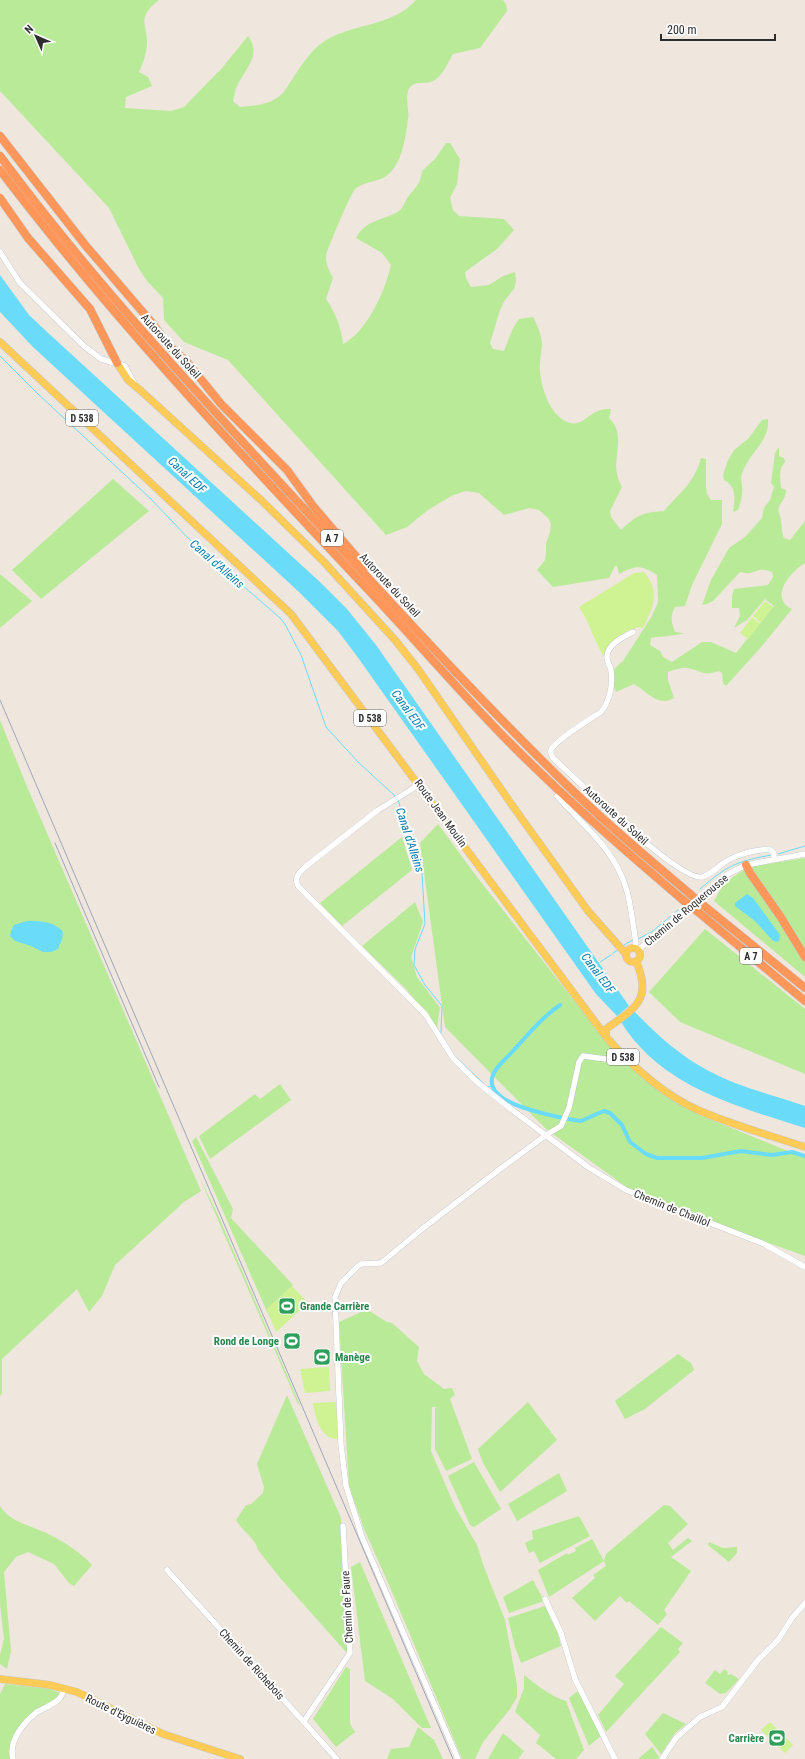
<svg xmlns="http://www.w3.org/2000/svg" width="805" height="1759" font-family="'Roboto Condensed',sans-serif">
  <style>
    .green { fill: #b8ea97 }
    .pitch { fill: #cff292 }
    .water { fill: #6adcf9 }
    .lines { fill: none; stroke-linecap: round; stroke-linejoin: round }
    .stream { stroke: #6adcf9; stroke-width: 1 }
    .canal { stroke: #6adcf9; stroke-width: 4 }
    .minor-casing { stroke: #b2b6c1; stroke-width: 6 }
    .major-casing { stroke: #c8c8c8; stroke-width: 8 }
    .highway-casing { stroke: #c8c8c8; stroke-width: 9 }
    .minor { stroke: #fff; stroke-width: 5.5 }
    .major { stroke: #fdcb56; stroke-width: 7 }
    .highway { stroke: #ff975a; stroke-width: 8 }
    .rail { stroke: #a0a5b9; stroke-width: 1 }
    .highway-bridge-casing { stroke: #c8c8c8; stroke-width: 9; stroke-linecap: butt }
    .highway-bridge { stroke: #ff975a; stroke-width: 8 }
    .labels { text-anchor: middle; stroke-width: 4; stroke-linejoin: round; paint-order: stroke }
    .shield { fill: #fff; stroke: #6c6c6c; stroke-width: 1 }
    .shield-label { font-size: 10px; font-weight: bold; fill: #2d2d2d }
    .street-label { font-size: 11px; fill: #2d2d2d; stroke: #fff }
    .leisure-label { font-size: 11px; font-weight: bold; fill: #27864d; stroke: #fff; text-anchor: start }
    .water-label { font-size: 12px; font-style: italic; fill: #027cac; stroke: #fff }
  </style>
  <rect width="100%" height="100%" fill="#efe7de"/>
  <g class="green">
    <path d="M0,0H159C135,19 148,23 147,45C146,55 143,63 139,72L148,77L152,86L126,97L125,108L171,111L184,107L222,68L248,36C263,56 243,71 236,88C235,92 234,97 233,101L240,107C256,106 272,104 283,93C296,75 308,50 328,39C357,23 393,26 416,0H503L506,4L507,11L480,48L453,54C447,64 442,78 431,82C425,84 417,81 411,86C403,94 410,110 408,119C406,134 403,156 394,168C382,185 369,178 355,189C351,193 328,248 326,255C325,263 330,272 333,278L326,299C336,314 341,327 343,344C367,332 385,291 391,265L382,253L356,238C366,219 383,221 399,211C403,208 405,202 407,198C414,189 421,184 422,171L435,159L446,143H450L460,159L457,184L450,198L453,210L459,216L504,219L514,230L497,249L465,272L466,278L471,287L489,285L503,276L515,272L516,281L514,289L505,300L500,310L490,343L493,349L504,351L513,328L519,319L533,317C537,325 541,333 542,343C542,352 539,361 540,371C541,388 551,419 571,423C581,426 589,414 598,411C602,409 607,409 611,409L609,418C612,421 615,425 616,428C623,448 609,464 622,487L610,511L611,517L621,530C636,516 641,513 662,511L663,512C680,492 694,484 701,458L706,459V488L707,494L711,500H722V524L692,585L685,606L675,607C670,616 671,622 675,632L684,633C681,635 658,637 651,638L650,645L660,651L663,657L672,662L702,642H711L736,653L774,606L765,599L747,620L734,628L740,616L739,608H732V596L734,589L768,585L773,577L772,572C760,568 761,570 750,573C746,574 743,572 740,572L713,601L707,604L702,605L711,580L729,548L745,537L762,518L764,508L770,500L774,487L771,483L775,453L779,447V456L784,458L785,462L781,468L780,475L781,488L786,490C786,497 782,501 779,507C777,513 781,515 781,520C782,526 781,531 784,538L790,540L805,521V563C791,571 768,598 792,609L762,646L726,686L723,683L722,673L719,671C701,677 702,670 687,668C681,667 674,670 668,672V680L674,698C658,707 649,693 634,684L616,692L612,681L613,670L623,661L652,616L658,602L657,575C640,565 637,565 619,574L617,566H615L609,578L553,587L537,570L545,560L546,552V544L550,532L551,524L548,518L539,510L529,508L504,515L479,493L466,491L453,495L428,510L407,527L386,535L228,360L184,342L164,320L163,298L147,281L139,269L109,208L0,91Z"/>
    <path d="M768,419C770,442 749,452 742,474C740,478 742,482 742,486C743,495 741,502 738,510L733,512C735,499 737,487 724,480L723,475L728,460L734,450L748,439L762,420Z"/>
    <path d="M113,479L149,511L41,599L12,570Z"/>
    <path d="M0,574L32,601L0,628Z"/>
    <path d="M0,720L28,789L201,1191L184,1202L115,1265L102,1296L89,1312L77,1289L2,1359V1393L0,1396Z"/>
    <path d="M438,824L477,877L597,1030L667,1095L697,1114L805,1158V1256L639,1196L546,1129L445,1027L420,843Z"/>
    <path d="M402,837L412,870L342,926L320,903Z"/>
    <path d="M805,858V977L714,901L724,883L748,867Z"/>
    <path d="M415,902L423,922L411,957L417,977L440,1008L437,1028L406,989L362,946Z"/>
    <path d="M705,929L805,1009V1074L680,1022L649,992Z"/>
    <path d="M280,1084L291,1100L210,1159L199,1136L255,1094L260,1099Z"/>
    <path d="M196,1137L233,1209L231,1218L293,1285L267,1309L272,1323L192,1141Z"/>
    <path d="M198,1174L218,1215L300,1405L298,1404Z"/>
    <path d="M363,1307L387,1322L392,1323L419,1347L417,1361L424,1374L444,1389L452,1388L455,1395L450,1399L472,1459L446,1471L435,1449V1409L436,1407H432L431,1451L455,1507L477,1545L484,1567L505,1620L517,1685V1697L510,1709L483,1742L475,1759H462L390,1587L364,1529L349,1486L339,1322L359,1313Z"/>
    <path d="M678,1354L691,1363L694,1370L645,1409L625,1419L615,1401Z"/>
    <path d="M287,1395L341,1518L348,1652H346L281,1579L258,1550C255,1538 242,1531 236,1520L246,1505L251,1504L263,1493L264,1487L257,1464Z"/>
    <path d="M528,1402L557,1440L500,1492L483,1463L478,1449Z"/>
    <path d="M474,1462L501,1509L474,1527L470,1525L448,1476Z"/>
    <path d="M559,1473L567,1491L517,1521L508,1504Z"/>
    <path d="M664,1505L670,1506L688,1524L668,1543L673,1550L688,1538L692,1541L671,1557L691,1571L664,1610L667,1614L658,1625L629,1601L627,1603L620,1596L595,1621L572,1598L595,1578L593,1575L606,1566L604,1561L549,1597L538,1570L567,1553L568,1555L576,1551L575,1548L592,1539L604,1561L606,1554Z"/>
    <path d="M0,1506C11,1524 35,1526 52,1536C66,1543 81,1553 92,1565L74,1586L69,1583L54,1564L28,1552L16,1557L4,1572L11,1651L7,1669L0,1664V1655L4,1639L0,1604Z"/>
    <path d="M579,1516L590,1536L540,1563L534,1551L529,1553L525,1543L533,1539L532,1531Z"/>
    <path d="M709,1542L723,1548L737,1547V1553L729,1562L708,1545Z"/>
    <path d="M360,1562L431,1728H422L393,1699L365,1681L351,1567Z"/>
    <path d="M533,1580L544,1601L509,1613L503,1597Z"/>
    <path d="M545,1606L558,1634L561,1646L521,1663L515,1647L508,1618Z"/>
    <path d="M661,1627L683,1643L678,1649L680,1652L606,1732L598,1715L624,1684L615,1676Z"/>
    <path d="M346,1667L350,1669V1724L355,1732L336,1747L313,1719Z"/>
    <path d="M724,1669L728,1672L727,1674L729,1675L731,1674L739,1679L726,1693L720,1694L705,1683L715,1670L720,1674Z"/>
    <path d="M524,1675C538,1686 550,1696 566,1701L584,1750L576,1759H556L536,1743L540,1735L515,1712L524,1688Z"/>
    <path d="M5,1684L50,1689L60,1693L56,1700L44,1707L14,1737L12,1759H0V1694Z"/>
    <path d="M578,1691L602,1735L589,1746L569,1698Z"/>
    <path d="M663,1713L686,1724L675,1733L661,1754L645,1734Z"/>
    <path d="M418,1727L434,1740L443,1759H387L391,1749L409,1747Z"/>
    <path d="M503,1733L524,1751L518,1759H488Z"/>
    <path d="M652,1747L659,1757L658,1759H638Z"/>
  </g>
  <g class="pitch">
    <path d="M644,572C661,593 653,607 643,628L638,627L631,630L630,629L616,639L605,655H603C593,639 590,623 579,607L626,578L634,573Z"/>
    <path d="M765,601L773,607L761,623L753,616Z"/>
    <path d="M752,617L760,624L748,639L740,633Z"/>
    <path d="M292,1286L308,1303L276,1332L267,1309Z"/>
    <path d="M285,1335L299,1340L300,1345L295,1347L285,1343L283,1338Z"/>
    <path d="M329,1367L330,1391L305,1393L300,1369Z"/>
    <path d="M336,1402L338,1439C321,1440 315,1417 313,1403Z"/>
    <path d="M770,1722L793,1745L785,1753L761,1730Z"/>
  </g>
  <g class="water">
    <path d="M0,275L29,315L46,331L321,583L347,609L376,645L629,1006L617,1016L596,994L359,659L338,631L299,592L33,347L0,312Z"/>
    <path d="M747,894L753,898L780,935L779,941L776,942L772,940L755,921L735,906V903Z"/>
    <path d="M27,921C40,921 54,921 63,932L62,939L58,949L51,952H43L31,946L15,941L10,936L11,931L14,925Z"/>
    <path d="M634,1011C656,1034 679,1055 707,1070C738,1087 773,1095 805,1106V1128C737,1106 661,1087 621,1022Z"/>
  </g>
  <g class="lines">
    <g class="stream">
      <path d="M0,356L38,394L151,499L188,538L280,618L285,624L301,655L326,727L358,762L395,796"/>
      <path d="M398,800L422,873L425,924L415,949L414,965L425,985L442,1006L441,1033"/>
      <path d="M778,854L805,846"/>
      <path d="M700,889C728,865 735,862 771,855"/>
      <path d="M638,939L653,931L678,910"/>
      <path d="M624,945L633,940"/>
      <path d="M613,953L618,950"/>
      <path d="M600,962L611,955"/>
      <path d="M455,1056L487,1087L492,1086"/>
    </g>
    <g class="canal">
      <path d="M560,1005C541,1018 528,1035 512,1052C506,1059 496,1066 493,1075C482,1103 546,1114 563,1118"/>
      <path d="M567,1119L581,1121L599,1113L604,1111L610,1113L622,1125L630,1142L646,1154L657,1158H702L741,1151L772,1155L792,1152L805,1156"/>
    </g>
    <g class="minor-casing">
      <g id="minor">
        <path d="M0,252L20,283L84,346L101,359L125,366L134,383"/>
        <path d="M633,632C623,637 606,645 607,658C607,662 610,665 611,670C613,684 610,701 601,712C592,718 554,741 551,750C550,753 552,756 553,758C575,778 678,881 702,877C710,875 718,867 725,862C736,855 758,848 771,850L774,854V859"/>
        <path d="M419,784L409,791L378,810L305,867C299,873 294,877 298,886L425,1014L453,1058L477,1082L511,1109L588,1167L626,1190L764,1244L805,1267"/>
        <path d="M557,796C579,821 609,845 622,877C631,898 632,921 636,943L635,948"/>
        <path d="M638,950L728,874L746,865L805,854"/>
        <path d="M167,1570L337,1759"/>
        <path d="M545,1599L561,1633L575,1679L615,1759"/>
        <path d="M304,1721L350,1653L343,1526"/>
        <path d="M13,1759C8,1741 24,1722 37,1712C44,1708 53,1705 59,1699C61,1697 63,1692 65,1689"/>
        <path d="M458,1759L362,1537L346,1486L341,1445L335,1297L341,1283L358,1266L361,1264L381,1263L422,1229L500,1169L546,1135L561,1126L569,1108L579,1062L583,1056L621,1061L627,1057L626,1053"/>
        <path d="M662,1759L676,1738L700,1717L722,1707L758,1660L778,1640L792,1618L805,1603"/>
      </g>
    </g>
    <g class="major-casing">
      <g id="major">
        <path d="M0,342L291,614L607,1038C632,1066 662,1094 698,1110C732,1125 769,1135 805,1147"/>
        <path d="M117,363L128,380L140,390L262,501L323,561L395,640L418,669L512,805L588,911L626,954"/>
        <circle cx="633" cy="955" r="7"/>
        <path d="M606,1036V1029C635,1008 653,1000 636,961"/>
        <path d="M0,1679L50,1685L77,1692L163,1734L240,1759"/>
      </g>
    </g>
    <g class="highway-casing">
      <g id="highway">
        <path d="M0,136L86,246L153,324L166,343L187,362L221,404L287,470L313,506L365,567"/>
        <path d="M0,156C94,283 202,398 309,514C395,607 481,702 572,790C610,827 650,860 690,894"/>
        <path d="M0,170C110,315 234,447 358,579C408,631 454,686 505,738C561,795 622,848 683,900"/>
        <path d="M0,198L28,238L90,309L117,363"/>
        <path d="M746,865L750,873L780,916L805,957"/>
        <path d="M703,905L805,988"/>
        <path d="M697,911L805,1001"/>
      </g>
    </g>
    <use href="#minor" class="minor"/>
    <use href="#major" class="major"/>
    <use href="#highway" class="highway"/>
    <g class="rail">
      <path d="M0,700L453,1759"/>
      <path d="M55,843L159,1087"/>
    </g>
    <g class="highway-bridge-casing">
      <g id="highway-bridge">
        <path d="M690,894L703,905"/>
        <path d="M683,900L697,911"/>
      </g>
    </g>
    <use href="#highway-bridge" class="highway-bridge"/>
  </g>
  <defs>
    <g id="stadium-square" transform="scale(0.9)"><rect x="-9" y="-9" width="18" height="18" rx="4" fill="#2e9e5b" stroke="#fff"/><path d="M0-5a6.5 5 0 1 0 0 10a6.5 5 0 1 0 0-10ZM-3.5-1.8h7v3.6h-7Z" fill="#fff"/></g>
  </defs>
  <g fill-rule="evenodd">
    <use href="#stadium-square" x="287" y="1306"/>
    <use href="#stadium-square" x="292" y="1341"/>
    <use href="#stadium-square" x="322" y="1357"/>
    <use href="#stadium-square" x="777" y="1738"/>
  </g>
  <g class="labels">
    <g class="shield">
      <rect x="66" y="410" width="32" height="16" rx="3"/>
      <rect x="321" y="530" width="22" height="16" rx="3"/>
      <rect x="354" y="710" width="32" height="16" rx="3"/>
      <rect x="740" y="948" width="22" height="16" rx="3"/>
      <rect x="607" y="1049" width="32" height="16" rx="3"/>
    </g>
    <g class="shield-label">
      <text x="82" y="422">D 538</text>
      <text x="332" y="542">A 7</text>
      <text x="370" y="722">D 538</text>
      <text x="751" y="960">A 7</text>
      <text x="623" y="1061">D 538</text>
    </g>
    <g class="street-label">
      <text transform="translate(171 346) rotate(48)" y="4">Autoroute du Soleil</text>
      <text transform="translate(390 585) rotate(47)" y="4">Autoroute du Soleil</text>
      <text transform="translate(441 813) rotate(54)" y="4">Route Jean Moulin</text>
      <text transform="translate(616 815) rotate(42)" y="4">Autoroute du Soleil</text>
      <text transform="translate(686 910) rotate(-40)" y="4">Chemin de Roquerousse</text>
      <text transform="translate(672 1208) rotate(22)" y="4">Chemin de Chaillol</text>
      <text transform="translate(347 1607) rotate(-93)" y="4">Chemin de Faure</text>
      <text transform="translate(252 1664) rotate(48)" y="4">Chemin de Richebois</text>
      <text transform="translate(121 1714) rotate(26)" y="4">Route d'Eyguières</text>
    </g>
    <g class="leisure-label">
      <text x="300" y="1310">Grande Carrière</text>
      <text x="279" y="1345" text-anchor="end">Rond de Longe</text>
      <text x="335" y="1361">Manège</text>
      <text x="764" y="1742" text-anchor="end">Carrière</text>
    </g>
    <g class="water-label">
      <text transform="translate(187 475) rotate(43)" y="4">Canal EDF</text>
      <text transform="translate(217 564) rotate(41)" y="4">Canal d'Alleins</text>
      <text transform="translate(408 710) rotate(54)" y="4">Canal EDF</text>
      <text transform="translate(410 840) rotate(72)" y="4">Canal d'Alleins</text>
      <text transform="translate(598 973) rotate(53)" y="4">Canal EDF</text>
    </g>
  </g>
  <g transform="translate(36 36) rotate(315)" stroke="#ffffff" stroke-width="3" paint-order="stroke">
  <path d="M0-3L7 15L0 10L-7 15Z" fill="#2d2d2d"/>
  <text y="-6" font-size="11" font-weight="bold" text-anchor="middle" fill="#2d2d2d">N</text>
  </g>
  <path d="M661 34v6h114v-6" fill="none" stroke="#2d2d2d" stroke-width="2"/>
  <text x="667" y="34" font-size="12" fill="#2d2d2d" stroke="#ffffff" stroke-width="3" paint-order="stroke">200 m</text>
</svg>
